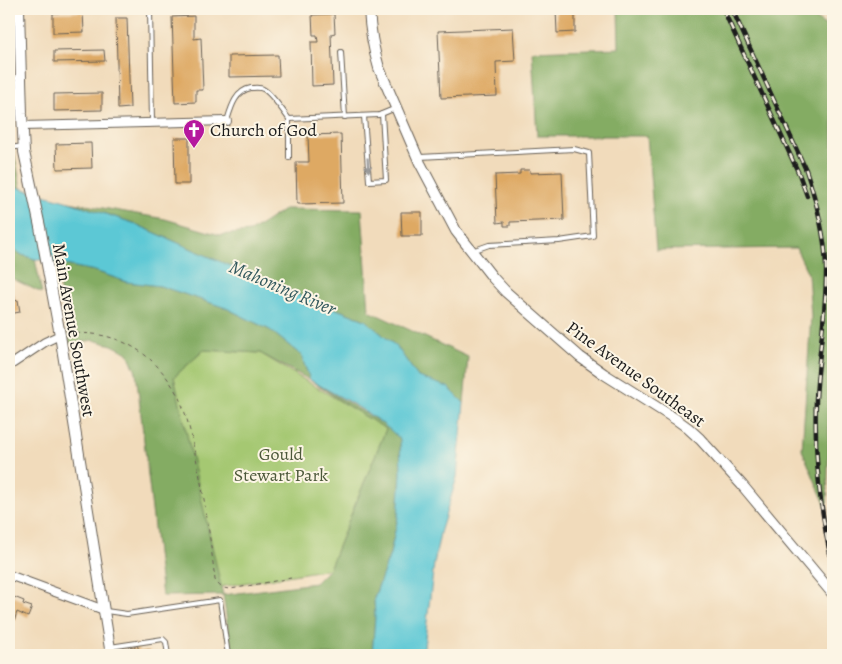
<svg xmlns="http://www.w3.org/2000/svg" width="842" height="664" font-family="Alegreya,serif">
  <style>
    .green { fill: #a5c872; stroke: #607247 }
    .forest { fill: #84ac64; stroke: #506440; fill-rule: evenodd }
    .water { fill: #5cc8d5; stroke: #3c7278 }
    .building { fill: #dea964 }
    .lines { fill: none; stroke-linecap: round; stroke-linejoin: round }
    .service-casing { stroke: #675f54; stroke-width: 6 }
    .minor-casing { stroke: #675f54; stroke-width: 10 }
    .tertiary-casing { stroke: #675f54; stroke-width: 12 }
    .path { stroke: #675f54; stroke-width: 1; stroke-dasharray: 4 4; stroke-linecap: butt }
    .service { stroke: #fff; stroke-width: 4 }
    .minor { stroke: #fff; stroke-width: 8 }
    .tertiary { stroke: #fff; stroke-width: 10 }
    .rail-casing { stroke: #1c1c1c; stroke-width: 4.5 }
    .rail { stroke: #fcf5e5; stroke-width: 2.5; stroke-dasharray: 8; stroke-linecap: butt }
    .oneway { fill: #999 }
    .labels { text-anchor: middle; stroke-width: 4; stroke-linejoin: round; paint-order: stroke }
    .poi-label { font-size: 18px; fill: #1c1c1c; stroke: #fcf5e5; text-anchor: start }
    .street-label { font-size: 18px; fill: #1c1c1c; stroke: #fcf5e5 }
    .park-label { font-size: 18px; fill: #4c583a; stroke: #fcf5e5 }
    .water-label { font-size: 19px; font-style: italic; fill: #32585d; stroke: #fcf5e5 }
  </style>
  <rect width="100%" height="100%" fill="#fcf5e5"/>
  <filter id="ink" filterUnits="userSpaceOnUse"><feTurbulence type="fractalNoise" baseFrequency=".02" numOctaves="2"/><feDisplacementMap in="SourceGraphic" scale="10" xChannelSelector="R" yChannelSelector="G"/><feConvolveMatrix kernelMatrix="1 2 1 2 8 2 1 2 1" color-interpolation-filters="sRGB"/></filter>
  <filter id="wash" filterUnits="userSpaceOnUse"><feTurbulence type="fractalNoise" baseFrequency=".0096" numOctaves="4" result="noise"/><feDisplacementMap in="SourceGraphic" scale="20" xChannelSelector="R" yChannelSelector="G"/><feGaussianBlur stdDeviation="1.12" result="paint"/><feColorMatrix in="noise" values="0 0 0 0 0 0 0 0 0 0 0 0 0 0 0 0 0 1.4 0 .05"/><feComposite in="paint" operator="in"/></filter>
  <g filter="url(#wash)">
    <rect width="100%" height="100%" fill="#f1dbbb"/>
    <path class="green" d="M204,350L260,353L386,429L329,569L220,587L174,377Z"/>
    <g class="forest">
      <path d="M618,9H803L833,31V340L831,353L827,509L802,450L811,316L808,274L796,248L656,250L647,136H537L532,51L619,48Z"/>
      <path d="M14,151L21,189L9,185V152Z"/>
      <path d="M69,202L165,219L220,235L250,232L285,209L362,210L369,311L468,357L464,403L450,389L418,377L397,347L365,320L271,284L133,223Z"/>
      <path d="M9,246L22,255L35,259L42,293L9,277Z"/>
      <path d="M55,263L95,271L127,282L160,286L226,308L270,330L301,355L310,380L388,427L400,439L401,473L398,517L390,554L374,598L375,617L372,655H232L223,595L162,596L136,372L128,353L112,345L93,340L70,344ZM204,350L260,353L310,380L345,404L386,429L329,569L315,583L223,595L174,377Z"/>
    </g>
    <path class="water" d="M9,185L69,202L133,223L271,284L365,320L397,347L418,377L448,387L464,403L457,477L440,533L434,564L423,655H372L375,617L374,598L390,554L398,517L401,473L400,439C375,414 342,398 310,380L301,355L270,330L226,308L160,286L127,282L95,271L35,259L22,255L9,246Z"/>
    <g id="blocks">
      <g class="building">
        <path d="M556,9H575V32L557,33Z"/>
        <path d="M83,12L84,32L53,33V13Z"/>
        <path d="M334,14L335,33L331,34L333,85L312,86L311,42H318L317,35H313L312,15Z"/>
        <path d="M194,16V39L201,38L203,90H196V102L175,103L172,17Z"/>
        <path d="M116,18H127L130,108L118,109Z"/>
        <path d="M513,28L515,61L496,62L497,96L441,98L438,31Z"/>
        <path d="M104,50L105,61L54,62V51Z"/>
        <path d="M278,55L279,76L229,77V56Z"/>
        <path d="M102,93V110L54,111V94Z"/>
        <path d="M341,134L343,203L297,204L296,162H309L308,135Z"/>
        <path d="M174,138H189V184H175Z"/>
        <path d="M91,143L92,168L57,169L56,144Z"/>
        <path d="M520,170H530V173L562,172L564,220L510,222V226H504V222L497,223L495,175L520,174Z"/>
        <path d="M401,212H422V236H402Z"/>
        <path d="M14,293L15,301L18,300L20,312L9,314V294Z"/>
        <path d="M9,595L24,601L23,604L32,607L28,617L17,612L14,622L9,620Z"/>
        <path d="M135,644H137L139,651L150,650V653L157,652L158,655H128L127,649L135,648Z"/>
      </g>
    </g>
  </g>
  <g filter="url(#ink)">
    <use href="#blocks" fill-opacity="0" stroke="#675f54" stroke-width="1"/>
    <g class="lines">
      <g class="service-casing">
        <g id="service">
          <path d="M150,9L152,123"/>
          <path d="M9,13H19"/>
          <path d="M341,52L345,117"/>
          <path d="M9,79L21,78"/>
          <path d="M364,116L369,181L386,180L382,114"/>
          <path d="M289,119V158"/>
          <path d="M227,121C231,108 235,91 251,88C254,88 260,87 263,89C270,92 284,112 289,119L379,115L396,108"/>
          <path d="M9,148L24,146"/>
          <path d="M420,157L574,149L589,153L593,236L559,241L489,245L472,251"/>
          <path d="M106,611L127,614L220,600L228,655"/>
          <path d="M110,647L163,639L166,642L168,655"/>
        </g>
      </g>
      <g class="minor-casing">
        <g id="minor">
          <path d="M23,126L227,121"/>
          <path d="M9,366L45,342L60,335"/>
          <path d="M9,575L104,610"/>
        </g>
      </g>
      <g class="tertiary-casing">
        <g id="tertiary">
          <path d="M19,9L22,114L24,152L40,227L60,335L111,655"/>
          <path d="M369,9C370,29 373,48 379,68L420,163L456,231L493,278L506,292L580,357L604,374L677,420L688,428L700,439L742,485L833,594"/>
        </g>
      </g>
      <path class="path" d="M68,334C115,329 155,352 177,394C186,411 190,430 194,449C204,492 210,536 215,580C219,587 224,589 231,589L291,578"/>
      <use href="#service" class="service"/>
      <use href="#minor" class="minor"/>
      <use href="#tertiary" class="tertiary"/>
      <g class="rail-casing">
        <g id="rail">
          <path d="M723,9L799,174L807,196"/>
          <path d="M732,9L806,170C816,200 825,234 826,266C827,311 818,355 816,399C814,457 820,512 833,568"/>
        </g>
      </g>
      <use href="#rail" class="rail"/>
    </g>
    <defs><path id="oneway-solid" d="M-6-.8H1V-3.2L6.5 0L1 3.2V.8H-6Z" transform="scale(1.25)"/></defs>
    <use class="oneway" href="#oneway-solid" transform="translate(368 165) rotate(86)"/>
  </g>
  <defs>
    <g id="church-pin" transform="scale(1.125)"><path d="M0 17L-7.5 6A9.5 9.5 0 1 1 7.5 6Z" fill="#b5179e" stroke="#fcf5e5"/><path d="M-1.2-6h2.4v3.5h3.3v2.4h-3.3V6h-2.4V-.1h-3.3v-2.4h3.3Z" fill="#fff"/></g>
  </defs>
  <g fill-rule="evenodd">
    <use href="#church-pin" x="194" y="130"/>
  </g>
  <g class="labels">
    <g class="poi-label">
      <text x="210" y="136">Church of God</text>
    </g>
    <g class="street-label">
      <text transform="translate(74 330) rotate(80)" y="6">Main Avenue Southwest</text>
      <text transform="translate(636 374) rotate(36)" y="6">Pine Avenue Southeast</text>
    </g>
    <g class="park-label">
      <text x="281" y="460">Gould<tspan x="281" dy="21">Stewart Park</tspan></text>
    </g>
    <g class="water-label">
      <text transform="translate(283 287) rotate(23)" y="7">Mahoning River</text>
    </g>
  </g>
  <rect width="842" height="664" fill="none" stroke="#fcf5e5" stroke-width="30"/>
</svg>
